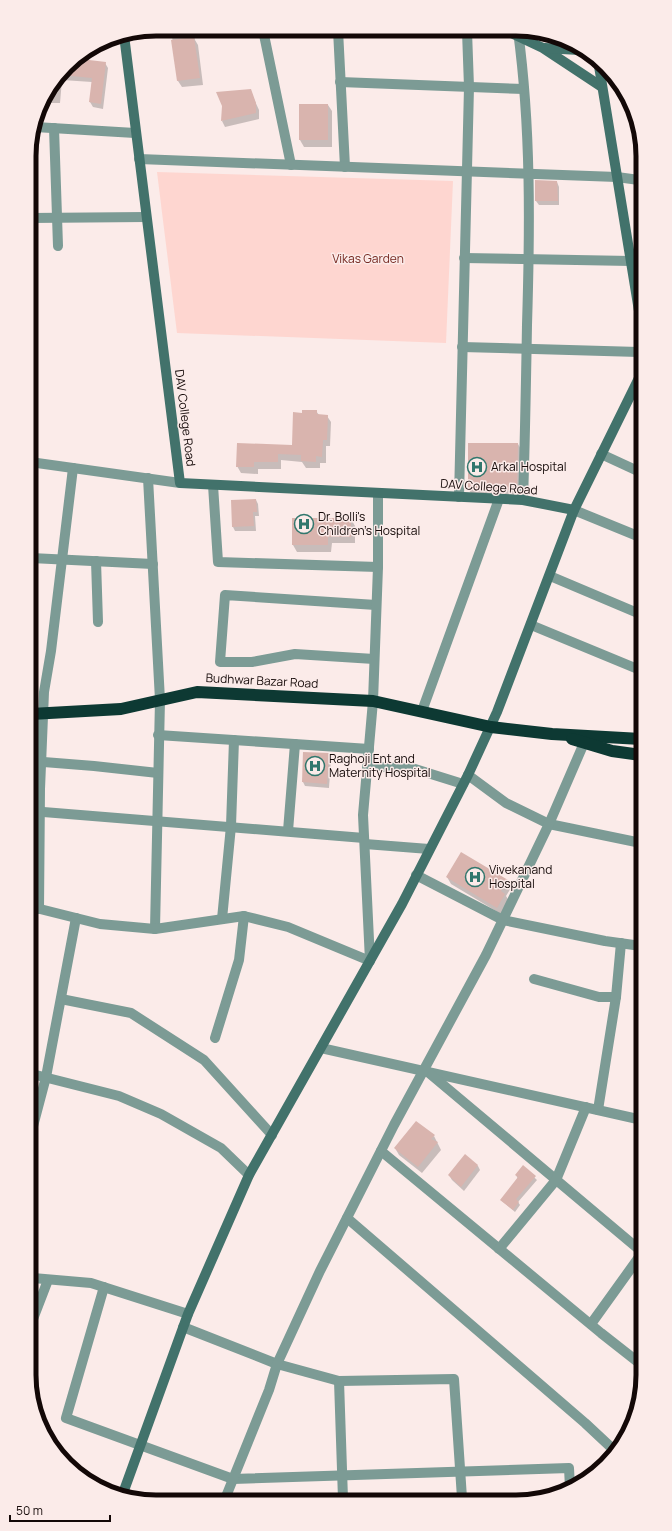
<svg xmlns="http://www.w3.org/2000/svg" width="672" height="1531" font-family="Manrope,sans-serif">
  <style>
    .green { fill: #fed6d0 }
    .shadow { fill: #0003 }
    .building { fill: #d9b4ae }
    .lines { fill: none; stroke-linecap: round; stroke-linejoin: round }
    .street { stroke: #7c9b95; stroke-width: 10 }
    .secondary { stroke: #42726b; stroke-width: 10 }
    .highway { stroke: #0d3933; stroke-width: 12 }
    .labels { text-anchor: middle; stroke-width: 3; stroke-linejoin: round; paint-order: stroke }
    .park-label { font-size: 12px; fill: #762921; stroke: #fbebe9 }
    .street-label { font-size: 12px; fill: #130807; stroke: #fbebe9 }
    .poi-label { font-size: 12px; fill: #130807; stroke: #fbebe9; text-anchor: start }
    .rim { fill: none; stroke: #130807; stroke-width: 5 }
  </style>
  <rect width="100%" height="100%" fill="#fbebe9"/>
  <path class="green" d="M157,172L453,181L446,343L177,333Z"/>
  <g class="shadow">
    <path d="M171,29H193L195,40L198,45L203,85L182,87L178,81Z"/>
    <path d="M84,53V58H88L90,61L105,63L108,68L103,109L93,107L90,102L92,82L62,80L60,103H50L47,98V93L72,61Z"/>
    <path d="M250,90L259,110V119L225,127L222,121Z"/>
    <path d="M300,105H328L332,111V147H304L300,140Z"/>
    <path d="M536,181L557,182L559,187V205H539L536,201Z"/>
    <path d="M316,411L319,415L327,416L331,422L330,446H326V463H320V468H306L302,462L281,460V469H258V474L241,473L237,466L293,446L303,414Z"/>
    <path d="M469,444H518L523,453L521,499H474L469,490Z"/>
    <path d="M256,500L258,504L259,516H255L256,531H235L233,527L232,501Z"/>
    <path d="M351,519L355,526V543H332L331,552H297L293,545Z"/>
    <path d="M328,754L331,759L329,788L305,786L303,782Z"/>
    <path d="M447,877L507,881L511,888L506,896L509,901L501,914L451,884Z"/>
    <path d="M434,1136L441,1150L422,1173L399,1155L395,1148Z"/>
    <path d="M465,1156L478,1166L480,1170L464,1191L452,1180L449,1175Z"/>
    <path d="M523,1167L537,1180L518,1202L520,1205L515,1212L501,1200L518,1179L516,1175Z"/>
  </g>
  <g class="building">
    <path d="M194,37L200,78L177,81L171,40Z"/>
    <path d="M79,57H89V60L106,62L101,104L89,102L92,78L61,75L72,61Z"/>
    <path d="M251,89L256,103V113L221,121L222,106L216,92Z"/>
    <rect x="299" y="104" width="29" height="36"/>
    <path d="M535,180L557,181L558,201H535Z"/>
    <path d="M302,410H317V414L328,415L327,440H323L322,457L316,456V462L301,461V455L278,454V462H254V467H236L237,443L292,445L293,412L302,413Z"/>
    <path d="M468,443H518L517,490H468Z"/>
    <path d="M256,499L257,512H253L254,526L232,527L231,500Z"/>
    <path d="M292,518H351V537H328V545H292Z"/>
    <path d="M303,752L329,753L327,784L302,782Z"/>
    <path d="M461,852L508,880L501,891L505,894L497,908L446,877Z"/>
    <path d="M416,1121L435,1135L431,1139L438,1142L418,1167L394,1148Z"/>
    <path d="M465,1154L478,1165L461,1187L448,1175Z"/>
    <path d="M523,1165L536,1176L516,1199L519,1202L513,1210L500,1200L518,1177L515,1175Z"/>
  </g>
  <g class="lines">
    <g class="street">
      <path d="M263,30L291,165"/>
      <path d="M338,30L345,167"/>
      <path d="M518,31C531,128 530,227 527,325C526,383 525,442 523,500"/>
      <path d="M340,82L524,89"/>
      <path d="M35,127L135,133"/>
      <path d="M54,128L58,246"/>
      <path d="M139,159L617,177L639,180"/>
      <path d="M30,218L146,217"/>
      <path d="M464,258L631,261"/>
      <path d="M462,347L639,352"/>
      <path d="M601,454L640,472"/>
      <path d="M30,462L180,483"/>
      <path d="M148,478L160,700L155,929"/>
      <path d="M213,485L218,562L378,567"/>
      <path d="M459,497L469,87L467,31"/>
      <path d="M574,510L640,537"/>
      <path d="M31,558L153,564"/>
      <path d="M96,561L98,622"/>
      <path d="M550,576L640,614"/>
      <path d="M531,625L640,670"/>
      <path d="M374,659L295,654L252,662H220L225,595L376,605"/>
      <path d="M422,711L499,499"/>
      <path d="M158,735L369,749"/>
      <path d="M31,761L94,766L158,773"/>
      <path d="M368,766L415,769L463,784"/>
      <path d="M468,775L506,803L549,824L641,843"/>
      <path d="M31,811L364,838"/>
      <path d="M288,831L295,744"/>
      <path d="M365,844L429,849"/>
      <path d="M416,875L503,920L605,941L641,946"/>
      <path d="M32,907L100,924L155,929L244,916L288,927L370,961L363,815L373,701L378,567V493"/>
      <path d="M39,909L40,789L44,692L51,651L73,468"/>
      <path d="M222,919L231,826L234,740"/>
      <path d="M534,979L599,997H616"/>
      <path d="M61,999L131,1013L204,1060L272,1135"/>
      <path d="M215,1038L239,960L244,916"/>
      <path d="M321,1048L642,1120"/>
      <path d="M429,1073L642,1252"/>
      <path d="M32,1074L119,1096L161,1114L221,1148L249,1175"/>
      <path d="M598,1110L616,997L621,943"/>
      <path d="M32,1130L46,1077L76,918"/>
      <path d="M381,1151L601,1333L643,1366"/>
      <path d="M347,1218L585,1423L616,1452"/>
      <path d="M499,1249L556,1180L586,1107"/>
      <path d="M33,1278L91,1283L188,1314"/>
      <path d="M104,1287L66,1418L233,1479L569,1468L570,1488"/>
      <path d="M33,1319L48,1280"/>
      <path d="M591,1324L642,1253"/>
      <path d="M183,1327L277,1364L339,1381L454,1379L462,1498"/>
      <path d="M339,1381L343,1499"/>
      <path d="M225,1499L269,1390L277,1364L320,1271L394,1125L486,955L549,824L584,743"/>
    </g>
    <g class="secondary">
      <path d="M507,31L543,48L602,87"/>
      <path d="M124,35L180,483L523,500L574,510"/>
      <path d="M545,48L579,50"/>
      <path d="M598,60L639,311"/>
      <path d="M122,1496L188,1314L249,1175L402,904L468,775L497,712L574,510L640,376"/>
    </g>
    <g class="highway">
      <path d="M31,714L121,709L197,692L373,701L491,727L552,734L641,739"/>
      <path d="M572,739L612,751L641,755"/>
    </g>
  </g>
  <defs>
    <g id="hospital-ring" transform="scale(1)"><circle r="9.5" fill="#fbebe9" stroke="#31776d" stroke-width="1.5"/><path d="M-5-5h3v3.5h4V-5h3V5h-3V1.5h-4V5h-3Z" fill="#31776d"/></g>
  </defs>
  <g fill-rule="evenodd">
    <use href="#hospital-ring" x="477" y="467"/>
    <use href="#hospital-ring" x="304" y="524"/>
    <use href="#hospital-ring" x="315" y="766"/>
    <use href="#hospital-ring" x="475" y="877"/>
  </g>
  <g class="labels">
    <g class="park-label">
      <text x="368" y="263">Vikas Garden</text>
    </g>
    <g class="street-label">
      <text transform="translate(185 418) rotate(83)" y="4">DAV College Road</text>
      <text transform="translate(489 487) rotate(4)" y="4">DAV College Road</text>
      <text transform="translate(262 681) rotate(3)" y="4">Budhwar Bazar Road</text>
    </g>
    <g class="poi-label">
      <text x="491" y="471">Arkal Hospital</text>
      <text x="318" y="521">Dr. Bolli's<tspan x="318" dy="14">Children's Hospital</tspan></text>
      <text x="329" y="763">Raghoji Ent and<tspan x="329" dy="14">Maternity Hospital</tspan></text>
      <text x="489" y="874">Vivekanand<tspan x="489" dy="14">Hospital</tspan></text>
    </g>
  </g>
  <path d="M0 0H672V1531H0ZM156 36H516A120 120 0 0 1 636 156V1375A120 120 0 0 1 516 1495H156A120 120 0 0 1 36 1375V156A120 120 0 0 1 156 36Z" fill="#fbebe9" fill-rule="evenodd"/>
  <path class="rim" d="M156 36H516A120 120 0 0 1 636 156V1375A120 120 0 0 1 516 1495H156A120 120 0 0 1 36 1375V156A120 120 0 0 1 156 36Z"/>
  <path d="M10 1515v6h100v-6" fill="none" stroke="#130807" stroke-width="2"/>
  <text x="16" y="1515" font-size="12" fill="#130807" stroke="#fbebe9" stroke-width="3" paint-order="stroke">50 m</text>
</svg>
